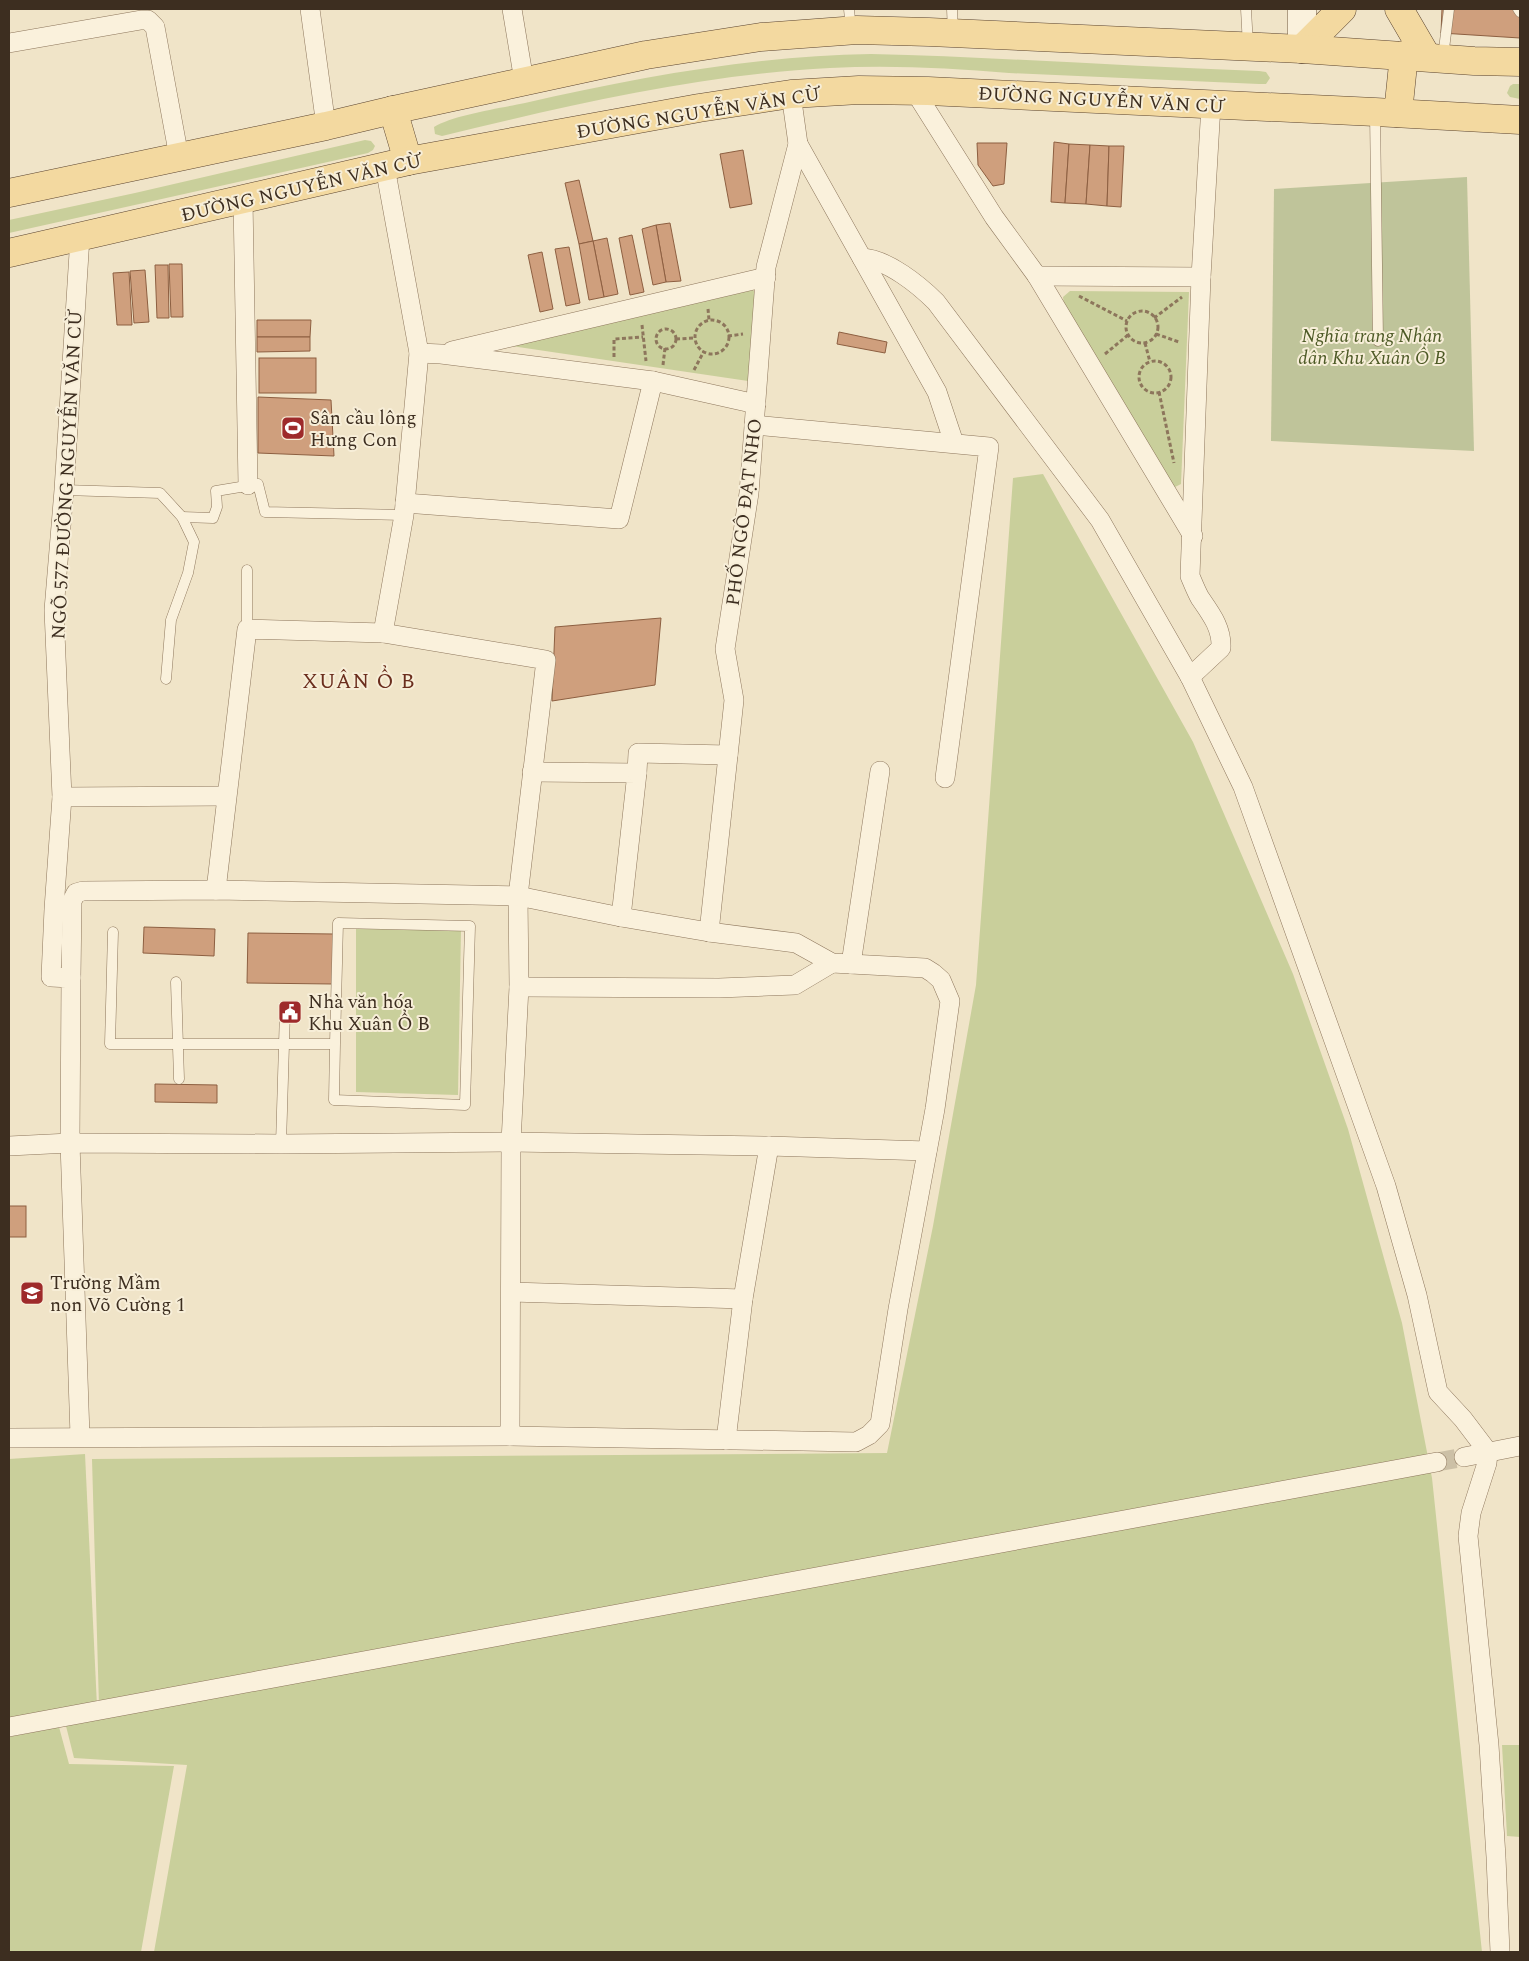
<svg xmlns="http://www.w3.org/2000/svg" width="1529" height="1961" font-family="Spectral,serif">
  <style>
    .green { fill: #c9cf9b }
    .cemetery { fill: #bfc49a }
    .building { fill: #cf9f7d; stroke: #8d5f41 }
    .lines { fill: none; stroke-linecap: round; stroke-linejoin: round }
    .street-tunnel { stroke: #ccc0a6; stroke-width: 19; stroke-dasharray: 19 9; stroke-linecap: butt }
    .lane-casing { stroke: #8d765c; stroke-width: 11 }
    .street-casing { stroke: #8d765c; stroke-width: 20 }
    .secondary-casing { stroke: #6f573f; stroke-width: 29 }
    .primary-casing { stroke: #5b4430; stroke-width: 29 }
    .path { stroke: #8d765c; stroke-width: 3; stroke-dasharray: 4 2.5; stroke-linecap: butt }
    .lane { stroke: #faf1dc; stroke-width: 10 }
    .street { stroke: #faf1dc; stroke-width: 19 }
    .secondary { stroke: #faf1dc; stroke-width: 28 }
    .primary { stroke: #f3d9a0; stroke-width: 28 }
    .labels { text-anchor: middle; stroke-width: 4; stroke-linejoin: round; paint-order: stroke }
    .street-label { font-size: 19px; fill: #3d2e20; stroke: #f7eed8 }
    .park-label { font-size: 19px; font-style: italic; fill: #4d5a26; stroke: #f7eed8 }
    .poi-label { font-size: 19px; fill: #3d2e20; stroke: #f7eed8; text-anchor: start }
    .quarter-label { font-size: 21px; letter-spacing: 1px; fill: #6b2e1e; stroke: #f7eed8 }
  </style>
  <rect width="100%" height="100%" fill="#f0e4c8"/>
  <g class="green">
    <path d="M871,54C1000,57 1130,67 1259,71L1266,72L1270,78L1266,84H1259L1009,73C950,68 890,65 830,68C698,75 570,105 442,136L435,134L434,127C453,115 501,108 525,103C639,77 754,56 871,54Z"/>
    <path d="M1513,84H1520V99L1510,97L1507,93L1510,86Z"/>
    <path d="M365,140L371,141L375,146L373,150L368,153L9,233V220L135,193Z"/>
    <path d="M753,290L756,294L748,381L497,344Z"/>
    <path d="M1070,291L1189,292L1181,484L1173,488L1064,305L1063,297Z"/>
    <path d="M1043,474L1193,742L1293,974L1348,1129L1402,1323L1432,1478L1482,1952H154L187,1765L74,1758L66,1726L99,1706L92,1459L887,1453L933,1226L976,985L1013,478Z"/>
    <path d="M356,929L461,930L458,1095L356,1092Z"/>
    <path d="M85,1454L97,1706L9,1722V1459Z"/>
    <path d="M59,1727L69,1764L174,1766L141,1952H9V1737Z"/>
    <path d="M1502,1745H1520V1837L1507,1836Z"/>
  </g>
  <path class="cemetery" d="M1467,177L1474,451L1271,441L1274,189Z"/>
  <g class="building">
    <path d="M1442,9H1520V38L1441,33Z"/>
    <path d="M1054,142L1069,144L1065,203L1051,202Z"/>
    <path d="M977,143H1007L1004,184L993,186L978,165Z"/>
    <path d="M1069,144L1090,145L1086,204L1065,203Z"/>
    <path d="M1090,145L1109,146L1107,206L1086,204Z"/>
    <path d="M1109,146H1124L1121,207L1107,206Z"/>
    <path d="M743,150L752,204L730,208L720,154Z"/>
    <path d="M579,180L593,241L579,244L565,183Z"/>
    <path d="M670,223L681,281L666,282L656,225Z"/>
    <path d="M656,225L666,282L653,285L642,229Z"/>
    <path d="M632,235L644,292L630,295L619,238Z"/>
    <path d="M607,238L618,294L604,297L593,241Z"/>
    <path d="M593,241L604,297L589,300L579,244Z"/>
    <path d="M569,247L580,303L566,306L555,249Z"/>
    <path d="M542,252L553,309L540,312L528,255Z"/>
    <path d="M169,264H182L183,317H171Z"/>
    <path d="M155,265H168L169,318H157Z"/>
    <path d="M145,270L149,322L134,323L130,271Z"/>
    <path d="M129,272L132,325H117L113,273Z"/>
    <path d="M257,320H311L310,337H257Z"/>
    <path d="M839,332L887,342L885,353L837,344Z"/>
    <path d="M257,337H310V351L257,352Z"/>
    <rect x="259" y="358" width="57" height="35"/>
    <path d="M258,397L331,400L334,456L258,453Z"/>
    <path d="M661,618L655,685L552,701L555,627Z"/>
    <path d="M144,927L215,929L214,956L143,953Z"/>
    <path d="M248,933L334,934L333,984L247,983Z"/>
    <path d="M155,1084L217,1085V1103L155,1102Z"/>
    <rect x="9" y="1206" width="17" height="31"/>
  </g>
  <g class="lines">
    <path class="street-tunnel" d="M1437,1462L1464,1457"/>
    <g class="lane-casing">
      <g id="lane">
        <path d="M849,9L851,30"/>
        <path d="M952,9L953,32"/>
        <path d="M1246,9L1248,46"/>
        <path d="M1518,9L1520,12"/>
        <path d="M1443,57L1449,9"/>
        <path d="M1375,113L1378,341"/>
        <path d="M64,490L160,493L182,517L194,542L188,573L171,620L166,679"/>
        <path d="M182,517L213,518L217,507L216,491L258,484L265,512L404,515"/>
        <path d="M247,629V570"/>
        <path d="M113,932L110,1044H335L338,923L470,926L465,1105L334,1100L335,1044"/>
        <path d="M176,982L179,1079"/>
        <path d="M281,1144L285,1011"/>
      </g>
    </g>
    <g class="street-casing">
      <g id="street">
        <path d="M310,9L326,126"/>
        <path d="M512,9L524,81"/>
        <path d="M9,43L141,20H148L155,27L179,157"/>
        <path d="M914,90L994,217L1037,276L1193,536"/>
        <path d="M798,144L937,392L954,443"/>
        <path d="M243,200L248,485"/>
        <path d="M80,237L64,490L54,610L62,797L54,909L51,977L71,978L70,1143L80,1436"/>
        <path d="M862,258C887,259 919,285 936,302L1100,520L1190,677L1221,648C1222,628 1211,614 1200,598C1196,591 1193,583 1190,576L1201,277L1211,105"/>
        <path d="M1037,276L1201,277"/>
        <path d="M452,351L766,277"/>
        <path d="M653,381L756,404"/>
        <path d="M754,425L989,447L945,778"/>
        <path d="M405,503L619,519L653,381L441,354L419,353"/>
        <path d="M383,633L404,515L419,353L385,167"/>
        <path d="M1190,677L1243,787L1386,1186L1417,1295L1438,1392L1463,1419L1488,1452L1487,1463L1471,1513L1468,1536L1489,1745L1496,1857L1500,1952"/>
        <path d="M532,772L637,773L621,917"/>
        <path d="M637,773L638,753L728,755"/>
        <path d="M62,797L226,796"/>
        <path d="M216,890L247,629L383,633L546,660L518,896L519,987L511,1142L510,1436"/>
        <path d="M709,932L734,700L725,649L749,493L766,267L798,144L791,94"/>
        <path d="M851,964L880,771"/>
        <path d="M519,987L719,988L795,985L832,963"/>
        <path d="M9,1146L70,1143L281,1144L511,1142L769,1146L927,1151"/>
        <path d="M511,1292L743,1299"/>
        <path d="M9,1438L510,1436L856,1442L869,1435L880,1424L898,1309L935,1109L950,1001L941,980L933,973L925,968L832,963L796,943L709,932L621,917L518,896L216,890L83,891L76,893L72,901L71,978"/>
        <path d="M726,1440L743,1299L769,1146"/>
        <path d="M1464,1457L1520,1446"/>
        <path d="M9,1727L1437,1462"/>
      </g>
    </g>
    <g class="secondary-casing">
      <path id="secondary" d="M1302,9V49"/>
    </g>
    <g class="primary-casing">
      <g id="primary">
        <path d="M1399,9L1427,57"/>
        <path d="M1302,49L1342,9"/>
        <path d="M393,110L408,161"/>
        <path d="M1398,113L1404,55"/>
        <path d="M9,193L326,126L393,110L646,55L761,37L857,30L929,32L1302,49L1474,61L1520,62"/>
        <path d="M9,253L408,161L699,108L791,94L859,90L928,91L1375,112L1520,120"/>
      </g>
    </g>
    <g class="path">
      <path d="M1079,296L1127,321"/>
      <path d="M708,309L709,320"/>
      <circle cx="1142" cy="327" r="16"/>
      <path d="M1154,318L1182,297"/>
      <circle cx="712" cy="337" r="17"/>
      <path d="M642,325L646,361"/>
      <circle cx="666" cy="339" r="10"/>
      <path d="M1156,334L1179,342"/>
      <path d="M728,336L743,334"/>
      <path d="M676,339L695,338"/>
      <path d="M1145,343L1150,362"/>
      <path d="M1105,354L1128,335"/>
      <path d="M614,357V339L643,337"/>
      <circle cx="1155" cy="377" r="16"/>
      <path d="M663,365L665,348"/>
      <path d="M694,370L704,351"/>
      <path d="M1159,392L1174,463"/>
    </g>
    <use href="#lane" class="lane"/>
    <use href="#street" class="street"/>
    <use href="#secondary" class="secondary"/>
    <use href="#primary" class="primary"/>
  </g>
  <defs>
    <g id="stadium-square" transform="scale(1.25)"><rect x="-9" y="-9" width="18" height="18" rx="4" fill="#9e2a2b" stroke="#f7eed8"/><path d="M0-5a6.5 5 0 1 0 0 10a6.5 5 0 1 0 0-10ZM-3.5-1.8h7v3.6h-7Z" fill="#fff"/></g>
    <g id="civic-square" transform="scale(1.25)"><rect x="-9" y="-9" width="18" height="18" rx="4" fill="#9e2a2b" stroke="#f7eed8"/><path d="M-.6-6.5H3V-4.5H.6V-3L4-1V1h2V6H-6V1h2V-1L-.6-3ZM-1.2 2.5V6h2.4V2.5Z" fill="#fff"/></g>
    <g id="school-square" transform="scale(1.25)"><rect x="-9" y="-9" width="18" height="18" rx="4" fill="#9e2a2b" stroke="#f7eed8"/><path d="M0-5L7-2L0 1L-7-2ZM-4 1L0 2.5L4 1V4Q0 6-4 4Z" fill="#fff"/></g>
  </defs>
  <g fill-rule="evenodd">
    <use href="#stadium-square" x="293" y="428"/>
    <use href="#civic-square" x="290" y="1012"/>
    <use href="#school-square" x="32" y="1293"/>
  </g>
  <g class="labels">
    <g class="street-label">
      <text transform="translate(1101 99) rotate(3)" y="7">ĐƯỜNG NGUYỄN VĂN CỪ</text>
      <text transform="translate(698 112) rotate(-9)" y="7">ĐƯỜNG NGUYỄN VĂN CỪ</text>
      <text transform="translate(301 187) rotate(-13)" y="7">ĐƯỜNG NGUYỄN VĂN CỪ</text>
      <text transform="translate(66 475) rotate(-87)" y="7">NGÕ 577 ĐƯỜNG NGUYỄN VĂN CỪ</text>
      <text transform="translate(743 512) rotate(-83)" y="7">PHỐ NGÔ ĐẠT NHO</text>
    </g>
    <g class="park-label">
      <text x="1372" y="342">Nghĩa trang Nhân<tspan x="1372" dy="22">dân Khu Xuân Ổ B</tspan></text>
    </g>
    <g class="poi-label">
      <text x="310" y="424">Sân cầu lông<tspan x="310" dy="22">Hưng Con</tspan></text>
      <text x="308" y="1008">Nhà văn hóa<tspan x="308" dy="22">Khu Xuân Ổ B</tspan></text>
      <text x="50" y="1289">Trường Mầm<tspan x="50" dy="22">non Võ Cường 1</tspan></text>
    </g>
    <g class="quarter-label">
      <text x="359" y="688">XUÂN Ổ B</text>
    </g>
  </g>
  <rect width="1529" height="1961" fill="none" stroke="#3d2e20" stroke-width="20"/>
</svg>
